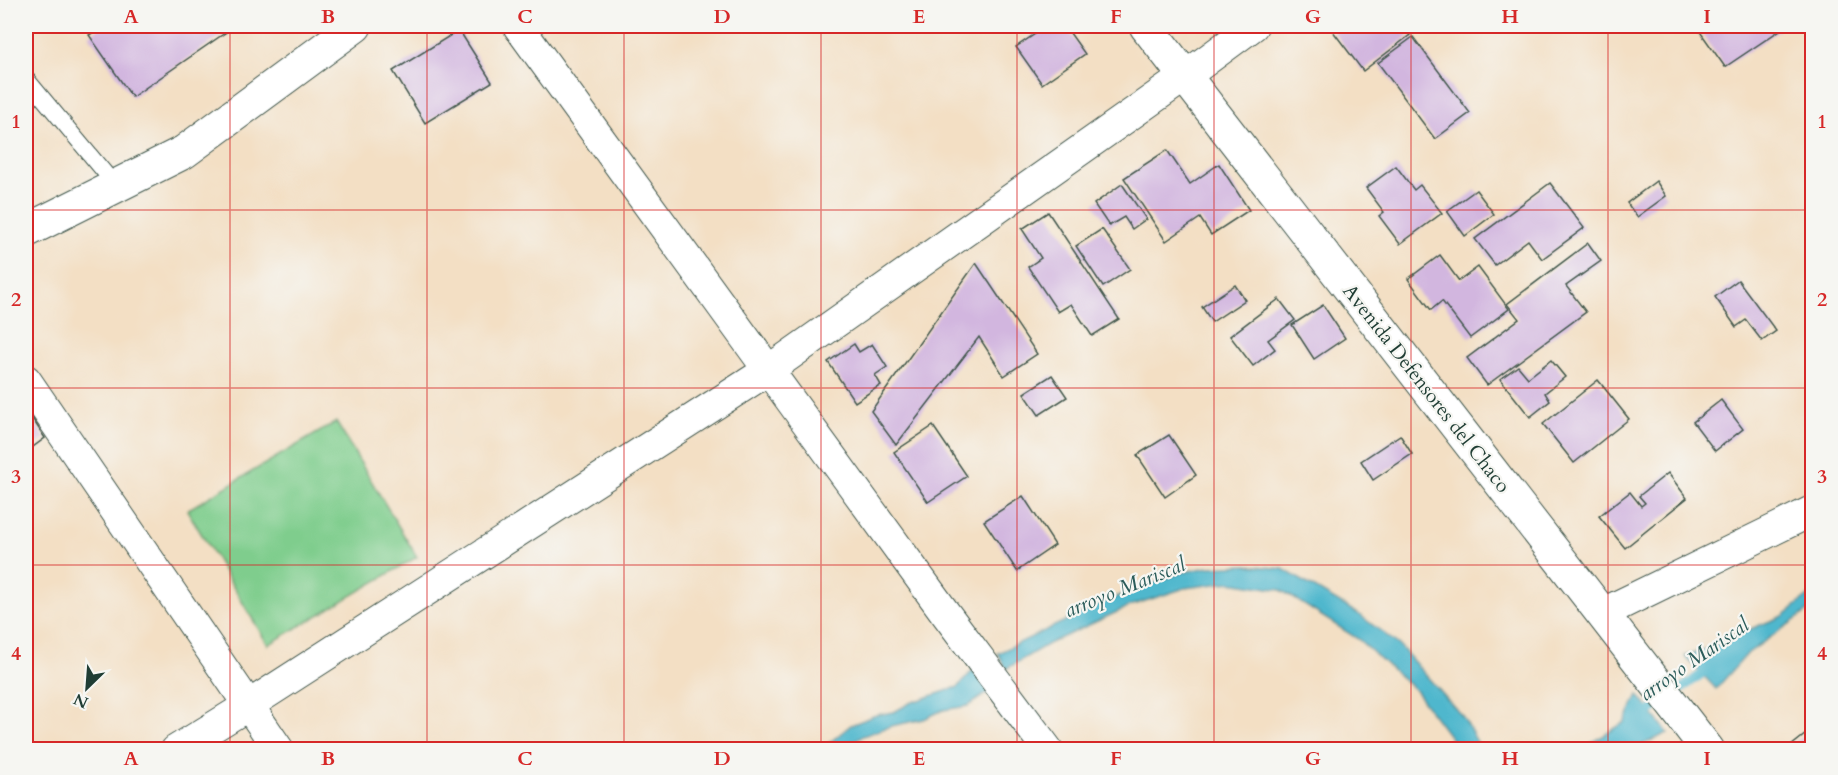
<svg xmlns="http://www.w3.org/2000/svg" width="1838" height="775" font-family="Cardo,serif">
  <style>
    .green { fill: #7fcd8d; stroke: #4f8560; stroke-width: 1.5 }
    .water { fill: #4fb7cd; stroke: #377a80; stroke-width: 1.5 }
    .lines { fill: none; stroke-linecap: round; stroke-linejoin: round }
    .stream { stroke: #4fb7cd; stroke-width: 9 }
    .building { fill: #d2b6df }
    .service-casing { stroke: #3f554a; stroke-width: 17 }
    .minor-casing { stroke: #3f554a; stroke-width: 32 }
    .secondary-casing { stroke: #3f554a; stroke-width: 35 }
    .service { stroke: #fff; stroke-width: 15 }
    .minor { stroke: #fff; stroke-width: 30 }
    .secondary { stroke: #fff; stroke-width: 33 }
    .grid { fill: none; stroke: #d62828; stroke-width: 1.5; stroke-opacity: 0.55 }
    .labels { text-anchor: middle; stroke-width: 4.5; stroke-linejoin: round; paint-order: stroke }
    .street-label { font-size: 20px; fill: #1f3d34; stroke: #f6f6f2 }
    .water-label { font-size: 21px; font-style: italic; fill: #2b5c5a; stroke: #f6f6f2 }
    .neatline { fill: none; stroke: #d62828; stroke-width: 2 }
    .grid-label { font-size: 20px; text-anchor: middle; font-weight: bold; fill: #d62828 }
  </style>
  <rect width="100%" height="100%" fill="#f6f6f2"/>
  <filter id="ink" filterUnits="userSpaceOnUse"><feTurbulence type="fractalNoise" baseFrequency=".0167" numOctaves="2"/><feDisplacementMap in="SourceGraphic" scale="12" xChannelSelector="R" yChannelSelector="G"/><feConvolveMatrix kernelMatrix="1 2 1 2 8 2 1 2 1" color-interpolation-filters="sRGB"/></filter>
  <filter id="wash" filterUnits="userSpaceOnUse"><feTurbulence type="fractalNoise" baseFrequency=".008" numOctaves="4" result="noise"/><feDisplacementMap in="SourceGraphic" scale="24" xChannelSelector="R" yChannelSelector="G"/><feGaussianBlur stdDeviation="1.35" result="paint"/><feColorMatrix in="noise" values="0 0 0 0 0 0 0 0 0 0 0 0 0 0 0 0 0 1.4 0 .05"/><feComposite in="paint" operator="in"/></filter>
  <g filter="url(#wash)">
    <rect width="100%" height="100%" fill="#f3dfc4"/>
    <path class="green" d="M336,422L417,557L268,645L187,510Z"/>
    <g class="water">
      <path d="M1247,565L1283,569L1357,613L1399,645L1463,717L1481,749H1459L1414,689L1358,639L1281,590L1230,582L1185,588L1130,606L1048,644L1006,669L998,653L1111,599L1180,573L1208,567Z"/>
      <path d="M1812,593V608L1748,653L1716,689L1685,656L1715,646L1730,637L1783,616Z"/>
      <path d="M973,670L990,691L968,706L943,710L924,719L891,726L860,737L842,749L813,750L829,743L851,725L876,715L894,712L910,703L958,687Z"/>
      <path d="M1638,695L1668,733L1633,749H1582L1625,722Z"/>
    </g>
    <g class="lines">
      <path class="stream" d="M1641,718L1710,668"/>
    </g>
    <g id="blocks">
      <g class="building">
        <path d="M103,26H235L132,97L89,35Z"/>
        <path d="M1047,26H1065L1085,54L1042,84L1016,47Z"/>
        <path d="M1329,26H1403L1410,35L1363,71Z"/>
        <path d="M1696,26H1777L1780,30L1725,67Z"/>
        <path d="M459,30L492,82L425,123L393,71Z"/>
        <path d="M1413,37L1470,113L1435,139L1378,63Z"/>
        <path d="M1167,150L1190,184L1219,164L1249,210L1211,235L1200,218L1166,241L1124,178Z"/>
        <path d="M1396,166L1414,190L1420,185L1442,213L1400,244L1379,216L1384,212L1366,188Z"/>
        <path d="M1656,181L1666,196L1637,217L1627,203Z"/>
        <path d="M1550,183L1584,228L1542,259L1528,240L1495,265L1475,239Z"/>
        <path d="M1122,184L1146,219L1132,229L1124,217L1109,226L1094,204Z"/>
        <path d="M1476,190L1494,214L1465,236L1447,211Z"/>
        <path d="M1048,212L1119,319L1092,336L1071,304L1058,312L1028,267L1041,258L1022,229Z"/>
        <path d="M1102,229L1130,269L1103,287L1076,246Z"/>
        <path d="M1588,243L1601,261L1566,286L1586,312L1487,385L1467,358L1519,319L1507,304Z"/>
        <path d="M1440,255L1459,281L1478,267L1509,309L1470,338L1442,301L1431,310L1408,279Z"/>
        <path d="M976,263L1037,354L1004,376L979,337L896,445L871,411Z"/>
        <path d="M1738,280L1776,331L1762,341L1746,320L1736,327L1715,297Z"/>
        <path d="M1235,285L1245,300L1212,322L1202,307Z"/>
        <path d="M1279,299L1295,320L1268,340L1275,349L1253,366L1230,336Z"/>
        <path d="M1323,305L1345,338L1314,359L1292,325Z"/>
        <path d="M854,344L859,352L872,344L887,367L875,375L881,385L855,402L828,362Z"/>
        <path d="M1551,360L1565,377L1545,393L1550,401L1530,417L1500,379L1518,366L1528,378Z"/>
        <path d="M1052,375L1067,397L1039,415L1024,393Z"/>
        <path d="M1598,380L1629,419L1574,463L1543,424Z"/>
        <path d="M1721,400L1743,429L1715,451L1693,422Z"/>
        <path d="M26,409L45,438L26,452Z"/>
        <path d="M933,426L967,476L928,502L894,452Z"/>
        <path d="M1169,435L1196,475L1165,497L1137,455Z"/>
        <path d="M1400,435L1412,454L1373,480L1361,461Z"/>
        <path d="M1668,473L1687,498L1625,548L1599,516L1630,492L1641,506L1645,503L1639,496Z"/>
        <path d="M1023,496L1055,545L1017,571L984,521Z"/>
        <path d="M1806,734L1812,742V750H1786Z"/>
      </g>
    </g>
  </g>
  <g filter="url(#ink)">
    <use href="#blocks" fill-opacity="0" stroke="#3f554a" stroke-width="1.5"/>
    <g class="lines">
      <g class="service-casing">
        <path id="service" d="M26,78L116,186"/>
      </g>
      <g class="minor-casing">
        <g id="minor">
          <path d="M518,26L943,610L1048,750"/>
          <path d="M26,380L279,750"/>
          <path d="M1603,613L1812,511"/>
          <path d="M176,750L249,705L770,369L1184,77L1253,26"/>
        </g>
      </g>
      <g class="secondary-casing">
        <g id="secondary">
          <path d="M1146,26L1708,750"/>
          <path d="M26,231L184,152L355,26"/>
        </g>
      </g>
      <use href="#service" class="service"/>
      <use href="#minor" class="minor"/>
      <use href="#secondary" class="secondary"/>
    </g>
  </g>
  <path class="grid" d="M230,26V750M427,26V750M624,26V750M821,26V750M1017,26V750M1214,26V750M1411,26V750M1608,26V750M26,210H1812M26,388H1812M26,565H1812"/>
  <g class="labels">
    <g class="street-label">
      <text transform="translate(1427 388) rotate(52)" y="7">Avenida Defensores del Chaco</text>
    </g>
    <g class="water-label">
      <text transform="translate(1125 587) rotate(-22)" y="7">arroyo Mariscal</text>
      <text transform="translate(1694 659) rotate(-35)" y="7">arroyo Mariscal</text>
    </g>
  </g>
  <rect width="1838" height="775" fill="none" stroke="#f6f6f2" stroke-width="66"/>
  <g transform="translate(87 688) rotate(205)" stroke="#f6f6f2" stroke-width="4.5" paint-order="stroke">
  <path d="M0-4.5L10 22L0 15L-10 22Z" fill="#1f3d34"/>
  <text y="-9" font-size="16" font-weight="bold" text-anchor="middle" fill="#1f3d34">N</text>
  </g>
  <rect x="33" y="33" width="1772" height="709" class="neatline"/>
  <g class="grid-label">
    <text x="131" y="23">A</text>
    <text x="328" y="23">B</text>
    <text x="525" y="23">C</text>
    <text x="722" y="23">D</text>
    <text x="919" y="23">E</text>
    <text x="1116" y="23">F</text>
    <text x="1313" y="23">G</text>
    <text x="1510" y="23">H</text>
    <text x="1707" y="23">I</text>
    <text x="16" y="128">1</text>
    <text x="1822" y="128">1</text>
    <text x="16" y="306">2</text>
    <text x="1822" y="306">2</text>
    <text x="16" y="483">3</text>
    <text x="1822" y="483">3</text>
    <text x="16" y="660">4</text>
    <text x="1822" y="660">4</text>
    <text x="131" y="765">A</text>
    <text x="328" y="765">B</text>
    <text x="525" y="765">C</text>
    <text x="722" y="765">D</text>
    <text x="919" y="765">E</text>
    <text x="1116" y="765">F</text>
    <text x="1313" y="765">G</text>
    <text x="1510" y="765">H</text>
    <text x="1707" y="765">I</text>
  </g>
</svg>
